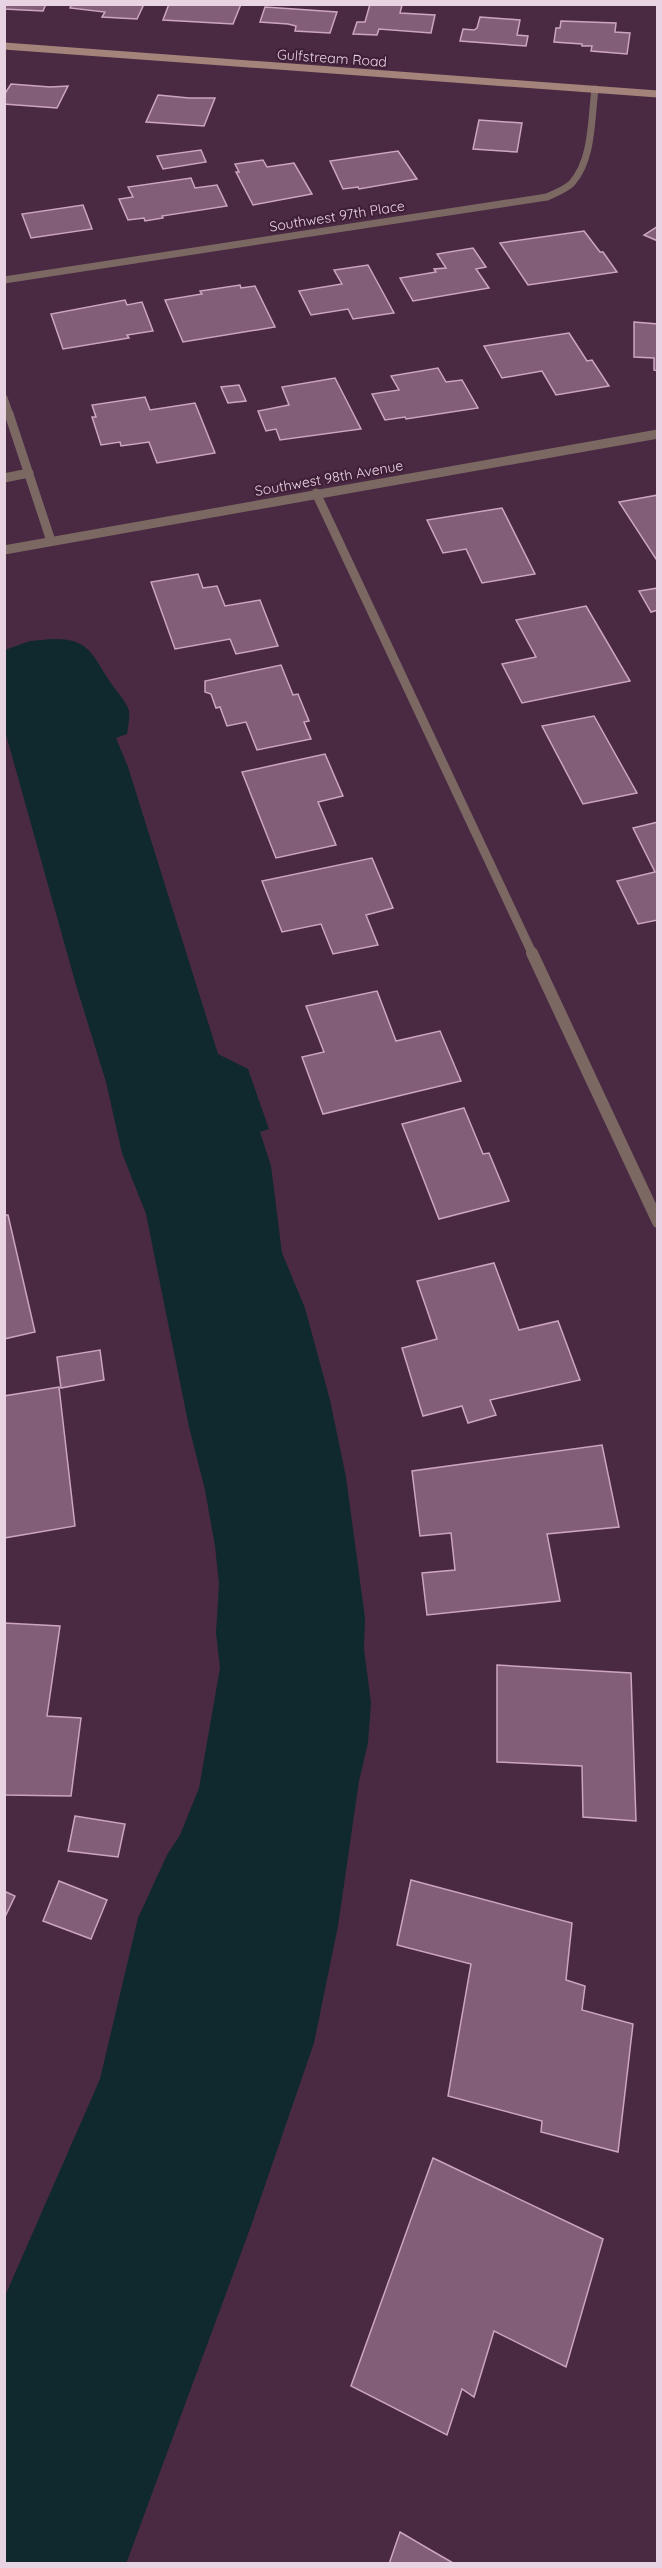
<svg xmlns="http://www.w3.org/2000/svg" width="662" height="2568" font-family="Quicksand,sans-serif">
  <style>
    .water { fill: #0f292f }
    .building { fill: #825e78; stroke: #cda5c1; stroke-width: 1.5 }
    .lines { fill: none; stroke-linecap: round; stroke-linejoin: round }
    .lane { stroke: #7c6862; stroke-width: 9 }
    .street-far2 { stroke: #7c6862; stroke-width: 7 }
    .street-far1 { stroke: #7c6862; stroke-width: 9 }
    .street { stroke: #7c6862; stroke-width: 12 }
    .secondary { stroke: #a3837a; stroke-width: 7 }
    .labels { text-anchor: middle; stroke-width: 4.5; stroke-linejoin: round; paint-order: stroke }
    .far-street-label { font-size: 14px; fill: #e8d3e2; stroke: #3f2038 }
  </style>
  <rect width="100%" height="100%" fill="#4a2a43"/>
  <path class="water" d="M52,639C91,638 92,656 111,683C116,691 127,702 129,711C130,718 128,727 127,734L116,738L128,767L218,1054L248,1069L269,1129L260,1132L271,1166L282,1253L305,1308L330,1400L346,1477L365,1618L364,1649L371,1703L368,1743L359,1781L338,1926L314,2043L251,2226L126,2564L5,2563V2296L100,2079L138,1918L167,1855L180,1835L199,1788L220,1668L216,1633L219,1584L215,1546L205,1490L189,1427L146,1214L122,1153L106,1082L76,985L5,731V650L30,641Z"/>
  <g class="building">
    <path d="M4,4H46L43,11L4,9Z"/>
    <path d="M72,4H144L137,19L102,17L105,12L70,8Z"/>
    <path d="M169,4H241L233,24L163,20Z"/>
    <path d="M370,4L402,5L400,13L435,15L431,33L379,29L377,35L353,34L357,22H365Z"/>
    <path d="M265,7L337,12L330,33L312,32L295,31L296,26L288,24L260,22Z"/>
    <path d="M480,17L520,20L517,35L528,36L526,46L460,41L463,29L474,30L477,28Z"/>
    <path d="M561,21L616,23L615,32L630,33L627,54L591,51L592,46H582V44L554,42L556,28H560Z"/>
    <path d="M11,84L50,87L68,86L57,108L4,104V95Z"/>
    <path d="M158,95L189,98H215L204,126L146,122Z"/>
    <path d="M479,120L522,123L517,152L473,149Z"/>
    <path d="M201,150L206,162L163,169L157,156Z"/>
    <path d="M398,151L417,179L359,189L358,187L343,189L330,161Z"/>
    <path d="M263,160L267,167L294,163L312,194L253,205L236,172H239L235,164Z"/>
    <path d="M191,178L195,188L217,185L227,206L162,216L163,218L145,221L144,218L128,220L119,199L133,197L128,187Z"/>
    <path d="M83,205L92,229L31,238L22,214Z"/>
    <path d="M658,226V241L644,235Z"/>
    <path d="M584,231L600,252H603L617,272L528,285L500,243Z"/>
    <path d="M473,248L486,267L476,269L489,288L413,301L400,278L436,272L434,269L446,268L437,254Z"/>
    <path d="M368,265L394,313L353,319L348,309L311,315L299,291L342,284L334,270Z"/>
    <path d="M240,285L241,288L255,286L275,327L183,342L165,300L202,294L200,291Z"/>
    <path d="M125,300L127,305L142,302L153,331L127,335L129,338L63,349L51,314Z"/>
    <path d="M634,322L658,324V371L654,370V358L634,357Z"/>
    <path d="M569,333L587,361L592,360L609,386L556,395L542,371L502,378L484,346Z"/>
    <path d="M438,368L446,382L462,380L478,408L406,419L405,417L385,420L372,394L399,390L391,376Z"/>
    <path d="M335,378L361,429L280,440L276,429L266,431L258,411L289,405L282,387Z"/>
    <path d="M239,385L246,401L228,403L221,387Z"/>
    <path d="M145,397L150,410L195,403L215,453L157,463L149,442L121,446L120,442L101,445L92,417H96L92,405Z"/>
    <path d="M658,495V562L619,502Z"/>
    <path d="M502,508L535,574L482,583L466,549L443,553L427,520Z"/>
    <path d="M198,574L203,588L217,586L225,606L260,600L278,646L236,654L230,639L175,649L151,582Z"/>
    <path d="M658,588V610L651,612L639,591Z"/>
    <path d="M586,606L630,681L522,703L502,664L536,657L516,620Z"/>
    <path d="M281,665L293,695L298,694L309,721L304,722L311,739L257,750L246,722L227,726L220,707L216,708L211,694L205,692V681Z"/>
    <path d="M594,716L637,793L583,804L542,726Z"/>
    <path d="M325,754L343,796L318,802L336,845L276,858L242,772Z"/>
    <path d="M658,822V920L638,924L617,881L655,872L633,828Z"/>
    <path d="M372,858L393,908L366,915L378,945L333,954L321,924L282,932L262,881Z"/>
    <path d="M377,991L396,1041L440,1031L461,1081L323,1114L302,1057L324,1052L306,1006Z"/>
    <path d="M464,1108L483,1154L489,1153L509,1201L439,1219L402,1124Z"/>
    <path d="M4,1215H8L35,1332L4,1339Z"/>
    <path d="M494,1263L519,1330L558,1321L580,1380L490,1400L496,1415L468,1423L462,1406L423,1416L402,1348L437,1339L417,1281Z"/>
    <path d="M100,1350L104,1380L61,1388L57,1357Z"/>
    <path d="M59,1387L75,1526L4,1538V1396Z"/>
    <path d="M602,1445L619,1527L547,1534L560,1601L427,1615L422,1573L455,1570L451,1533L420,1536L412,1471Z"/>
    <path d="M4,1623L60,1626L47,1716L81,1718L71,1796L4,1795Z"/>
    <path d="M497,1665L631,1673L636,1821L583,1817L582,1766L497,1762Z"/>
    <path d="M75,1816L125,1824L118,1857L68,1851Z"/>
    <path d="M411,1880L572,1923L566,1980L585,1986L582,2010L633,2024L618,2152L541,2132L542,2121L448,2096L471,1964L397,1945Z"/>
    <path d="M59,1881L107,1900L91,1939L43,1921Z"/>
    <path d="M4,1891L15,1896L4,1919Z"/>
    <path d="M433,2158L603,2239L566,2367L494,2331L474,2397L462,2389L447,2435L351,2386Z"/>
    <path d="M400,2532L434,2552L455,2564H389Z"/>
  </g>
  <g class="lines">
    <path class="lane" d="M4,478L29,473"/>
    <g class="street-far2">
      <path d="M4,280L547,197C555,193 565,190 572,183C593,159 591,119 595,89"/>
      <path d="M4,398L10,415"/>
    </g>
    <g class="street-far1">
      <path d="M9,414L51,541"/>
      <path d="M316,493L533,955"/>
      <path d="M4,550L658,434"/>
    </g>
    <path class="street" d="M532,953L658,1222"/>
    <path class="secondary" d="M4,46L658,94"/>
  </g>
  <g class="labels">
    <g class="far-street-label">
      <text transform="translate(332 58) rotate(4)" y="5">Gulfstream Road</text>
      <text transform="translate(337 216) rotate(-9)" y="5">Southwest 97th Place</text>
      <text transform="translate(329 478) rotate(-10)" y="5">Southwest 98th Avenue</text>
    </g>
  </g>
  <rect width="662" height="2568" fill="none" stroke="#e8d3e2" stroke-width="12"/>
</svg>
